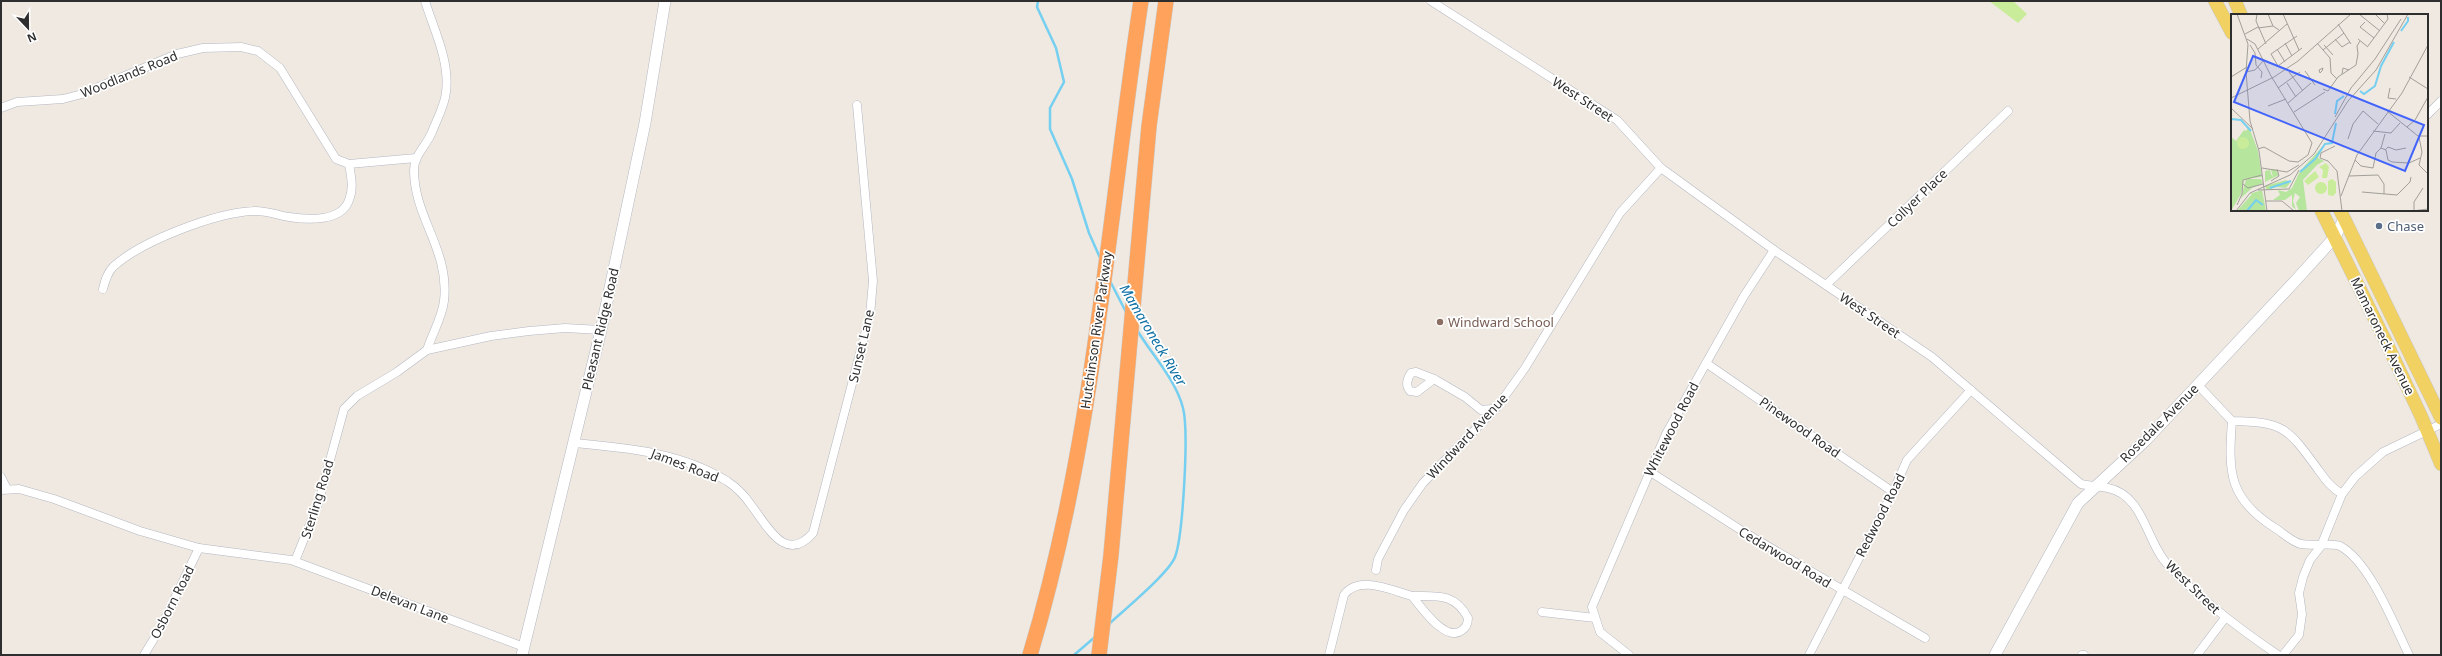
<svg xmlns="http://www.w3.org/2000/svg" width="2442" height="656" font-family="'Noto Sans',sans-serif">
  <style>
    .pitch { fill: #c9ec9a }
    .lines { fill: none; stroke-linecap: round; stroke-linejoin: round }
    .stream { stroke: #75cff0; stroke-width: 2.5 }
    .street-casing { stroke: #b4b7c1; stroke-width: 9 }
    .secondary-casing { stroke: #b4b7c1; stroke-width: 12 }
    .primary-casing { stroke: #c9c9c9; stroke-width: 14 }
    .highway-casing { stroke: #c9c9c9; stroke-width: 16 }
    .street { stroke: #fff; stroke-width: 8 }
    .secondary { stroke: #fff; stroke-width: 11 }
    .primary { stroke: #f2d163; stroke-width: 13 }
    .highway { stroke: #ffa35c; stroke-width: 15 }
    .service-dot { fill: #5c6f8a; stroke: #fff; stroke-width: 1.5 }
    .education-dot { fill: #8d6e63; stroke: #fff; stroke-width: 1.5 }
    .labels { text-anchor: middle; stroke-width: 3.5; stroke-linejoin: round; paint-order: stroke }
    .street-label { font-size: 13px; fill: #2e2e2e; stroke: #fff }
    .service-label { font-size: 13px; fill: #4e5e75; stroke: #fff; text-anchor: start }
    .education-label { font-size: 13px; fill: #785e54; stroke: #fff; text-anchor: start }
    .water-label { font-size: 14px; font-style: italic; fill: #0d6fa3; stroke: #fff }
    .inset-river { fill: none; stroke: #75cff0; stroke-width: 2 }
    .inset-road { fill: none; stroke: #a29e99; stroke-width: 1 }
    .view { fill: #4264fb; fill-opacity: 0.15; stroke: #4264fb; stroke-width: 2 }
    .inset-edge { fill: none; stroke: #2e2e2e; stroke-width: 2 }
  </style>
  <rect width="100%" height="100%" fill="#efe9e1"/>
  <path class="pitch" d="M1989,1H2013L2027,14L2018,23Z"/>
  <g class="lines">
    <g class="stream">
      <path d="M1038,1L1037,7L1056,48L1064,82L1050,108V129L1072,179L1089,233L1101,260"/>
      <path d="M1110,281L1127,314"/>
      <path d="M1109,624C1123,611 1169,573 1175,557C1183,536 1189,431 1183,408C1176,380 1152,355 1137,330"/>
      <path d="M1074,655L1095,637"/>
    </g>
    <g class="street-casing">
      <g id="street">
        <path d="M425,1C434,30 450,61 446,92C445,105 437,119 432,132C427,145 414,155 414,170C414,218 450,250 444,301C442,318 432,334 427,350"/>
        <path d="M1431,1L1617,120L1661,168L1774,250L1932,357L2081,484C2090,486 2099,486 2108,488C2144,495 2146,542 2168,565C2201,600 2238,628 2278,655"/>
        <path d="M1,108L17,102L63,99L82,94L177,54L203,48L241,47L258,51L280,68L336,159L349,164L416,158"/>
        <path d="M2427,115L2441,101"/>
        <path d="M1826,285L2008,111"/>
        <path d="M103,289C105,281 107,273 113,267C141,241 215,213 253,211C265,210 277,215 289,217C307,220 342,222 349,200C354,188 351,176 349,164"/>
        <path d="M1706,363L1893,492"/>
        <path d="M1416,372L1434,379L1417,392L1410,391C1405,385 1407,379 1411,373Z"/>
        <path d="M1434,379L1465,397L1481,410L1492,409"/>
        <path d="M2198,385L2232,421C2283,422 2287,427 2317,468C2325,479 2331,488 2342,494"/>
        <path d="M2232,421C2228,473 2229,499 2275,528C2283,533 2292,542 2301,544C2311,546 2333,543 2340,546C2370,562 2394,625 2409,655"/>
        <path d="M574,443C627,448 680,452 727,481C736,487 745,496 751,505C767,525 785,565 813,533L870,315L873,281L857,105"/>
        <path d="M1649,471L1747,534L1925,638"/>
        <path d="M1,477L7,489"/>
        <path d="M1,490L19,489L54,499L140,531L199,548L291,560L524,647"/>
        <path d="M295,561L318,504L344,409L357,396L397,372L427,350L491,336L529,331L565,328L601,330"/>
        <path d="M1376,570L1378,559L1404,510L1423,483L1497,407L1525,368L1620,213L1661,168"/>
        <path d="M1412,596C1438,596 1455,593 1468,618C1468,624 1466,628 1461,631C1445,642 1421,607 1412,596Z"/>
        <path d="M1542,612L1595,618"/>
        <path d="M144,655L161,627L199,548"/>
        <path d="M1329,655L1344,595C1359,574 1393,591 1412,596"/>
        <path d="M1629,655L1600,632L1592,607L1666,434L1744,296L1774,250"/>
        <path d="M1809,655L1893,492L1907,460L1971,390"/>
        <path d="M2082,655H2084"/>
        <path d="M2197,655L2225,618"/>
        <path d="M2283,655L2299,635L2302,614L2299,593L2303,577L2310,560L2321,546L2342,494L2355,477L2383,452L2441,424"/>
      </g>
    </g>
    <g class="secondary-casing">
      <g id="secondary">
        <path d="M522,655L601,330L645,123L665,1"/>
        <path d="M1995,655L2078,503L2146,440L2296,280L2335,237L2344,219"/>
      </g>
    </g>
    <g class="primary-casing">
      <g id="primary">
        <path d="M2215,1L2232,33"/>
        <path d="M2235,1L2241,15"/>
        <path d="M2321,210L2388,346L2421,416L2441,464"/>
        <path d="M2340,210L2441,418"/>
      </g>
    </g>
    <g class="highway-casing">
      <g id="highway">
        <path d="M1030,655C1094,443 1108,220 1141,1"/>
        <path d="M1099,655L1111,555L1149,126L1166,1"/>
      </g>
    </g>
    <use href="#street" class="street"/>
    <use href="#secondary" class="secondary"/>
    <use href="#primary" class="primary"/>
    <use href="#highway" class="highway"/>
  </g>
  <circle class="service-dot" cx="2379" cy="226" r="4"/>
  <circle class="education-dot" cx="1440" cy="322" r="4"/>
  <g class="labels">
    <g class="street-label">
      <text transform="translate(129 74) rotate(-22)" y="5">Woodlands Road</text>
      <text transform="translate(1583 99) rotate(33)" y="5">West Street</text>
      <text transform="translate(1917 198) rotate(-44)" y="5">Collyer Place</text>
      <text transform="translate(1870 315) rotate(34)" y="5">West Street</text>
      <text transform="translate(600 329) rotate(-77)" y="5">Pleasant Ridge Road</text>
      <text transform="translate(1096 330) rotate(-82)" y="5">Hutchinson River Parkway</text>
      <text transform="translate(2383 336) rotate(64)" y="5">Mamaroneck Avenue</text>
      <text transform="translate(861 346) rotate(-77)" y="5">Sunset Lane</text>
      <text transform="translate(2159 423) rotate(-45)" y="5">Rosedale Avenue</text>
      <text transform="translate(1800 427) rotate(35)" y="5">Pinewood Road</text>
      <text transform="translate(1671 429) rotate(-63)" y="5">Whitewood Road</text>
      <text transform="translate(1467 436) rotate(-47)" y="5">Windward Avenue</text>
      <text transform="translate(685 465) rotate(21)" y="5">James Road</text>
      <text transform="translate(317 499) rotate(-73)" y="5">Sterling Road</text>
      <text transform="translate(1880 515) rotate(-63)" y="5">Redwood Road</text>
      <text transform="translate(1785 557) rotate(31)" y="5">Cedarwood Road</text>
      <text transform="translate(2193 587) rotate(44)" y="5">West Street</text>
      <text transform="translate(172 602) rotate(-63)" y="5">Osborn Road</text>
      <text transform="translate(410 604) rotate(21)" y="5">Delevan Lane</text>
    </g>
    <g class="service-label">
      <text x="2387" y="231">Chase</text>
    </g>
    <g class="education-label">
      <text x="1448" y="327">Windward School</text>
    </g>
    <g class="water-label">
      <text transform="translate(1153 335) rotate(59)" y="5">Mamaroneck River</text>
    </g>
  </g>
  <g transform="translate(2231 14)">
    <rect width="197" height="197" fill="#efe9e1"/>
    <path d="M18,113L27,137L31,163L13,165L10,180L0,197V123L5,127L13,116L15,117ZM92,132L87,144L97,149L93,147L86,151L72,166L76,197H68L65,189L69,183L64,179L62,187L65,196L61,192V181L54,186H42L49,181L47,176L55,178L61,174L69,157ZM44,155L48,161L34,168V157L39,156L40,160L42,163L40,156ZM15,165H30L32,169L21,174L10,184ZM55,166L59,169L55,174L46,173L36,176L34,172ZM31,176L35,197H6L21,180H18Z" fill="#b6e59e"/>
    <path d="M6 129a6 6 0 1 1 12 0a6 6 0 1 1-12 0ZM95,149L98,153L96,164H91L92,156L88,153ZM84,157L88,163L77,171L73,167ZM101,165L105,168V179L102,182L97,181V167ZM84 174a6 6 0 1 1 12 0a6 6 0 1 1-12 0Z" fill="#c9ec9a"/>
    <path class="inset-river" d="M170,17L177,7V3M129,77L133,80L144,72L150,52L163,28M104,100L106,87L113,82M0,105L10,106L20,117M69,158L84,145L94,130L101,129L105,109M39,174L60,167M16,197L25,186L32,191"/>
    <path class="inset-road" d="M6,0L17,30L15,58L19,107L28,137L36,197M26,0L25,7L35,30M37,0L42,12M52,0L68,36M128,0L149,17M144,0L154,10M134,8L129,13L143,24M107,10L120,30M27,14L42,12L48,16M14,20L27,13M66,22L40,40L47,52L71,34M16,25L24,30L40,62L81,129L77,141L67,148L58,147L33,133L27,135M104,25L111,33L119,28M127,25L137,33M54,29L61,42M86,29L99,44L100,59L106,65M19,31L24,39L25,51L31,58L30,64M93,31L102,41M137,32L157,5L156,0M27,35L56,10M46,35L54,48M92,36L113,19M92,54L91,57L89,59L88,56ZM74,57L84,71M15,58L24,56L33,46M58,58L72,77M111,60L112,54L118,56M0,63L16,53M178,63L197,75M56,69L65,83M47,74L69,58M159,74L157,84L165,85M92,75L97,77L107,63L125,51L127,40L126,32L129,27M0,84L43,63L67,47L120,0M57,89L80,69M37,92L55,85M0,94L22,115M156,97L187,122H197M63,98L94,78M104,103L120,74L144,45L170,5M176,113L184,106L197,83M142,117L160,119L169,109M188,123L191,138L188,151L197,160M117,125L122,110L132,97L147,110M150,134L155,136L157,146L161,148L178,149L189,144M150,134L154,120M154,136L157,133L165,136L175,134M89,144L97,147L106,157L111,197M89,144L90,139L104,132M124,146L130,152L142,154L145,139L150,134M31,154L56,158L68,151M118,162L147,161L153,170V180M40,167L48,162L46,155M12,170L17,174L32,170M27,176L58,175L68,156M131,178L166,181L179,168L180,163M110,182L126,141L171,79L197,31M35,187H51L63,197M6,191L11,180L12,166L31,161M183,196V188L192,174M5,197L19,179L59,161L83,140L117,87L145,56L177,0M124,197H143M181,197L197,195"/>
    <path class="view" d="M22,42L193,111L174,157L3,88Z"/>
    <rect width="197" height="197" class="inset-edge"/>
  </g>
  <rect width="2442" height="656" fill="none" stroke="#2e2e2e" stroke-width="4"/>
  <g transform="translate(28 28) rotate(158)" stroke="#ffffff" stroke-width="3" paint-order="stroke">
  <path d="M0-3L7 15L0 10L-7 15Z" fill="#2e2e2e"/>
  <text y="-6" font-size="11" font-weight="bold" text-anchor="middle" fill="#2e2e2e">N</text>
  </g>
</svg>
